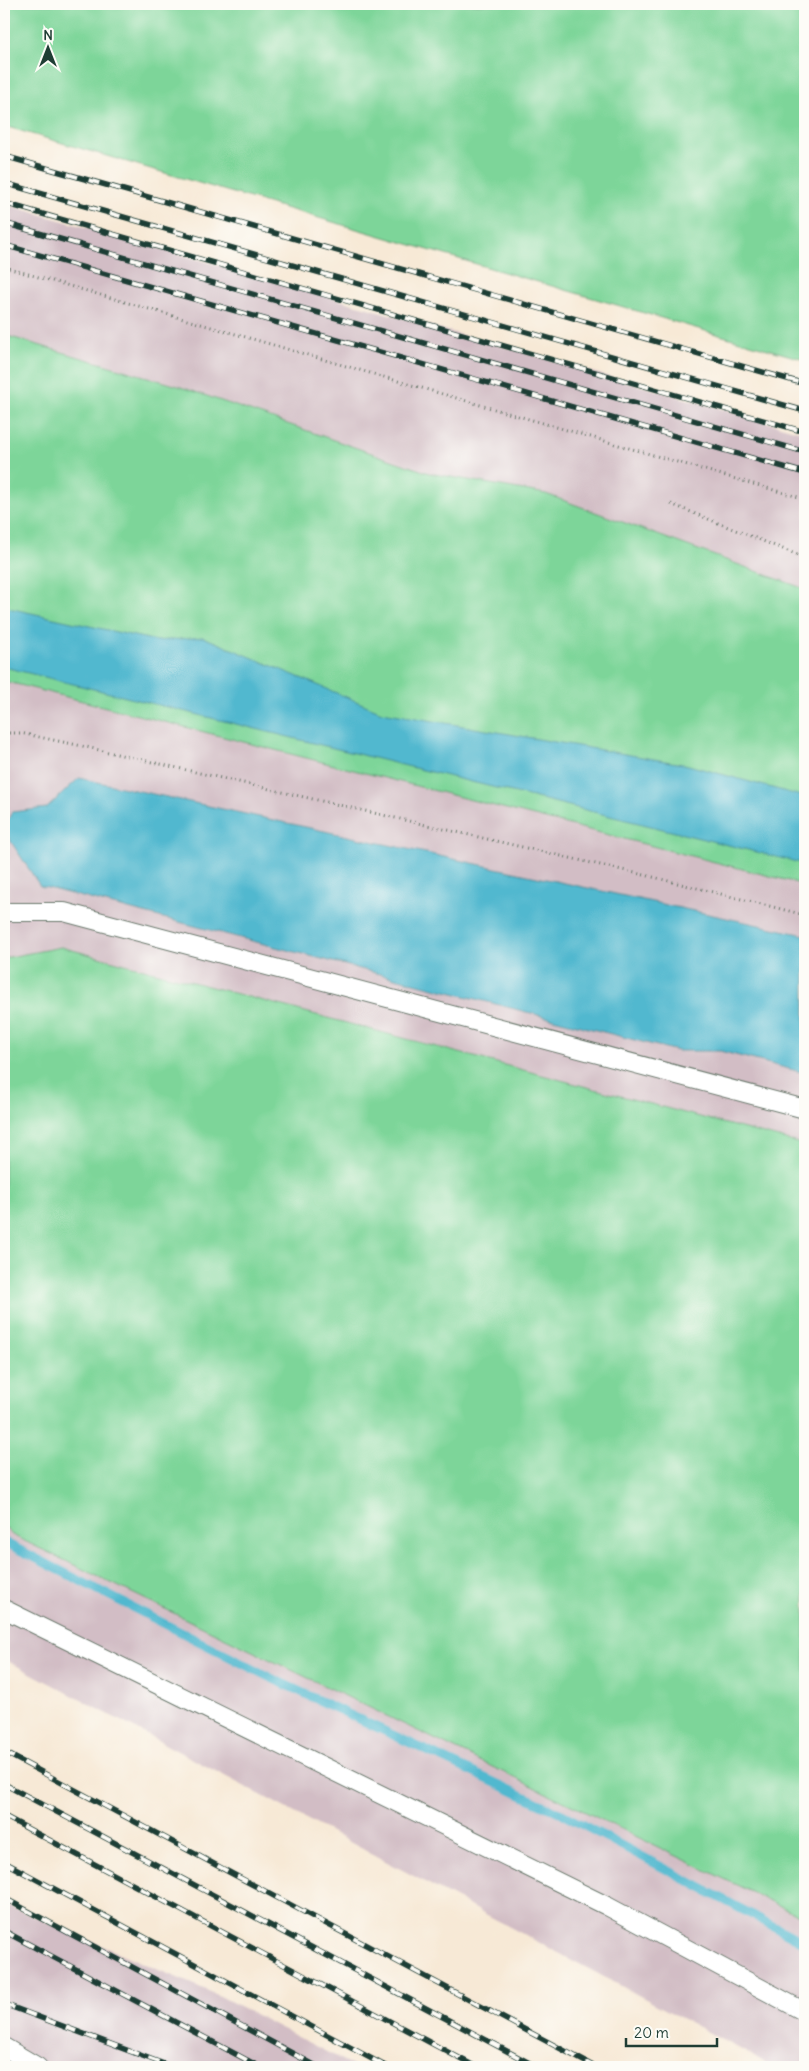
<svg xmlns="http://www.w3.org/2000/svg" width="809" height="2071" font-family="Delius,sans-serif">
  <style>
    .industrial { fill: #d2bdc5 }
    .green { fill: #7dd599; stroke: #4e8966 }
    .water { fill: #51b8cf; stroke: #387a82 }
    .lines { fill: none; stroke-linecap: round; stroke-linejoin: round }
    .stream { stroke: #51b8cf; stroke-width: 9 }
    .lane-casing { stroke: #6b796d; stroke-width: 20 }
    .path { stroke: #6b796d; stroke-width: 3; stroke-dasharray: 1 4; stroke-linecap: butt }
    .lane { stroke: #fff; stroke-width: 18 }
    .rail-casing { stroke: #1f3d34; stroke-width: 5.5 }
    .rail { stroke: #fdfcf7; stroke-width: 4; stroke-dasharray: 11; stroke-linecap: butt }
  </style>
  <rect width="100%" height="100%" fill="#fdfcf7"/>
  <filter id="ink" filterUnits="userSpaceOnUse"><feTurbulence type="fractalNoise" baseFrequency=".02" numOctaves="2"/><feDisplacementMap in="SourceGraphic" scale="10" xChannelSelector="R" yChannelSelector="G"/><feConvolveMatrix kernelMatrix="1 2 1 2 8 2 1 2 1" color-interpolation-filters="sRGB"/></filter>
  <filter id="wash" filterUnits="userSpaceOnUse"><feTurbulence type="fractalNoise" baseFrequency=".0096" numOctaves="4" result="noise"/><feDisplacementMap in="SourceGraphic" scale="20" xChannelSelector="R" yChannelSelector="G"/><feGaussianBlur stdDeviation="1.12" result="paint"/><feColorMatrix in="noise" values="0 0 0 0 0 0 0 0 0 0 0 0 0 0 0 0 0 1.4 0 .05"/><feComposite in="paint" operator="in"/></filter>
  <g filter="url(#wash)">
    <rect width="100%" height="100%" fill="#f7e9d6"/>
    <g class="industrial">
      <path d="M4,204L805,433V2067H774L4,1659Z"/>
      <path d="M4,1904L220,1996L355,2067H4Z"/>
    </g>
    <g class="green">
      <path d="M4,4H805V360L4,126Z"/>
      <path d="M4,335L178,386L429,473L546,494L805,589V885L4,681Z"/>
      <path d="M61,947L805,1145V1918L12,1535L4,1526V958Z"/>
    </g>
    <g class="water">
      <path d="M4,607L157,641L203,637L382,712L688,765L805,797V864L4,667Z"/>
      <path d="M79,778L805,935V1073L720,1051H677L40,886L4,831V827L12,812L47,808Z"/>
    </g>
    <g class="lines">
      <path class="stream" d="M4,1542L269,1677L562,1814L805,1943"/>
    </g>
  </g>
  <g filter="url(#ink)">
    <g class="lines">
      <g class="lane-casing">
        <g id="lane">
          <path d="M4,912H64L805,1109"/>
          <path d="M4,1609L607,1906L805,2012"/>
          <path d="M4,2047L38,2067"/>
        </g>
      </g>
      <g class="path">
        <path d="M4,267L805,499"/>
        <path d="M671,504L805,558"/>
        <path d="M4,733H20L82,746L657,878L805,915"/>
      </g>
      <use href="#lane" class="lane"/>
      <g class="rail-casing">
        <g id="rail">
          <path d="M4,156L805,384"/>
          <path d="M4,183L805,411"/>
          <path d="M4,203L805,432"/>
          <path d="M4,223L805,452"/>
          <path d="M4,245L805,473"/>
          <path d="M4,1752L595,2067"/>
          <path d="M4,1784L537,2067"/>
          <path d="M4,1816L476,2067"/>
          <path d="M4,1862L387,2067"/>
          <path d="M4,1898L318,2067"/>
          <path d="M4,1931L260,2067"/>
          <path d="M4,2004L172,2067"/>
        </g>
      </g>
      <use href="#rail" class="rail"/>
    </g>
  </g>
  <rect width="809" height="2071" fill="none" stroke="#fdfcf7" stroke-width="20"/>
  <g transform="translate(48 48)" stroke="#fdfcf7" stroke-width="4" paint-order="stroke">
  <path d="M0-4L9 19L0 12L-9 19Z" fill="#1f3d34"/>
  <text y="-8" font-size="14" font-weight="bold" text-anchor="middle" fill="#1f3d34">N</text>
  </g>
  <path d="M626 2038v8h91v-8" fill="none" stroke="#1f3d34" stroke-width="2.5"/>
  <text x="634" y="2038" font-size="15" fill="#1f3d34" stroke="#fdfcf7" stroke-width="4" paint-order="stroke">20 m</text>
</svg>
